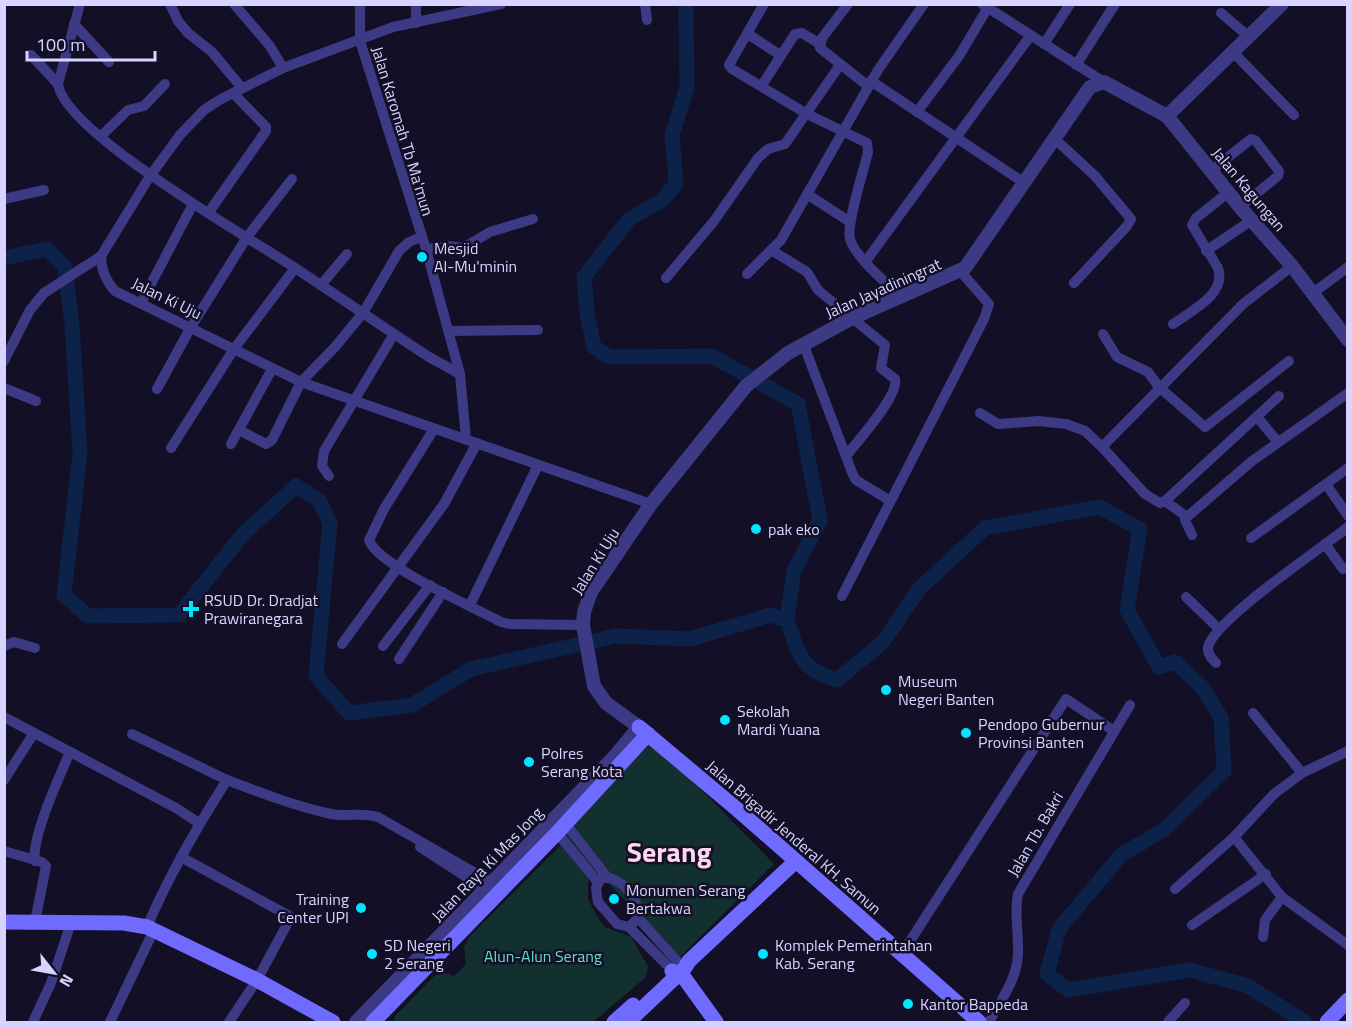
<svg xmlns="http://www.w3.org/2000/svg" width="1352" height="1027" font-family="'Titillium Web',sans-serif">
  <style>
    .green { fill: #12302f }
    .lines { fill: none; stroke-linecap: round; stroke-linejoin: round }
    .river { stroke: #0c2248; stroke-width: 15 }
    .minor { stroke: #3d3a85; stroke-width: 10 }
    .tertiary { stroke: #3d3a85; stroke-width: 14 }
    .secondary { stroke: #6f6bff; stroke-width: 15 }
    .poi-dot { fill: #00e5ff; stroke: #130f26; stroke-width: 2 }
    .labels { text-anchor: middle; stroke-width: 5; stroke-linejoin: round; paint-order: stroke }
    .street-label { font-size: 16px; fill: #d9d4ff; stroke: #130f26 }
    .poi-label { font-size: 16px; fill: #d9d4ff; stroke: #130f26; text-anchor: start }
    .park-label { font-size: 16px; fill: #5fe0c0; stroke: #130f26 }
    .town-label { font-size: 28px; font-weight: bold; fill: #ffd6f0; stroke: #130f26 }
  </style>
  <rect width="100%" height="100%" fill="#130f26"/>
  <g class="green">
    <path d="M643,730L774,864L680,957L549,822Z"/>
    <path d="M560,846H564L588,876V899L598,918L605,927L631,937L648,966L646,977L593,1022H393L395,1016L434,976L445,973L454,976L466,964L464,947L469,937Z"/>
  </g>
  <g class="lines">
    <g class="river">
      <path d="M686,4L687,87L672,135L676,183L663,200L629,219L584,277L587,312L594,347L609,357L712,356L798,404L820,520L794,571L787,620"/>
      <path d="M4,258L47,249L65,267L72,325L80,453L64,595L88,616L179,615L243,534L296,486L319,500L330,523L316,676L349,713L412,705L471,669L616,636L690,639L770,615L787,620C799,654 799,669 837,680L883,642L919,589L985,528L1099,507L1140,529L1127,610L1159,667L1175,662L1202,687L1221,718L1224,771L1165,829L1121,855L1059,929L1047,974L1068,990L1190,970L1248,986L1305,1022"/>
    </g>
    <g class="minor">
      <path d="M80,4L58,84C64,132 248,237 292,266C338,296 383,327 429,357L460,374"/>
      <path d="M170,4L178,21L188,33L212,52L242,88"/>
      <path d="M234,4L270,46L283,68"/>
      <path d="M360,4V41L426,249L460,374L466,439"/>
      <path d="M501,4L393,27L283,68L221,99L204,110L180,135L150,176L101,256C101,270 106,281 115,291L301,382L651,504"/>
      <path d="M645,4L647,20"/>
      <path d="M764,4L729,65L732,69L807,114L867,143L868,152C864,170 846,224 850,239C855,257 887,283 900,297"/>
      <path d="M848,4L822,38L820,48L868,86"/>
      <path d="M982,4L1104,82"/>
      <path d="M1221,13L1248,36"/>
      <path d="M416,23V4"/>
      <path d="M74,24L109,62"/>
      <path d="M748,34L780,55"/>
      <path d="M1044,44L1070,4"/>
      <path d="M1232,51L1294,115"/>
      <path d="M31,55L58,84"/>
      <path d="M1076,65L1115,4"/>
      <path d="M871,81L1023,182"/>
      <path d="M762,85L795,34L802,33L820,44"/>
      <path d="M917,112L959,56L990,4"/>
      <path d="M101,136L128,110L144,106L165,84"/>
      <path d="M1055,139L1095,176L1131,219L1127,226L1074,283"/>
      <path d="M1212,170L1251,139L1255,140L1279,171L1278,176L1240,207"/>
      <path d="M807,194L850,222"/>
      <path d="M4,199L44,190"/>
      <path d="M209,212L266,131V127L233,93"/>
      <path d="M426,249L449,246L463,248L490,232L533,219"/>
      <path d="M771,250L807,272L818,290L885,345L881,368L895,379C900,394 857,442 846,456"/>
      <path d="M1206,251L1252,220"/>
      <path d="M866,261L1031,35"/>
      <path d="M747,274L781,240L878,70L924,4"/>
      <path d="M666,278L714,221L758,158L768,149L785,144L840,65"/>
      <path d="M321,285L347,254"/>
      <path d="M1313,293L1348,267"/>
      <path d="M141,303L193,204"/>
      <path d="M1173,324C1191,311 1227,294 1218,268L1192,225L1196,218L1229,192"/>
      <path d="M449,331L538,330"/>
      <path d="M1103,334L1117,357L1148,372L1159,387L1205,427L1289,361"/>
      <path d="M803,343L853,475L856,480L889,500"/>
      <path d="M4,361L30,310L44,293L101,256"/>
      <path d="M4,388L36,401"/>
      <path d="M157,389L191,327L247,237L292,179"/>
      <path d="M980,413L998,424L1038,421L1066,424L1085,431L1102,447L1243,304L1292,266"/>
      <path d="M1257,417L1278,442"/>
      <path d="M434,429L384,509L369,540C378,566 474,607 501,622L509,624L583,625"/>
      <path d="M239,430L266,444L272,440L301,382L335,347L363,313L399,251L409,242L421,237"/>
      <path d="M231,444L272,369"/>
      <path d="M1102,447L1145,494L1160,503L1165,501L1187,517"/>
      <path d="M171,448L234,349L295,268"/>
      <path d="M329,476L322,466L324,451L394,334"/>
      <path d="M1326,484L1348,516"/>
      <path d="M1165,501L1279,396"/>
      <path d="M1192,535L1185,520L1187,517L1252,461L1348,393"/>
      <path d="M1251,538L1348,468"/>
      <path d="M1325,544L1343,569"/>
      <path d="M842,596L984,319L989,304L960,271"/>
      <path d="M1186,597L1219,629"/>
      <path d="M470,605L538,465"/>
      <path d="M342,644L444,504L477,443"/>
      <path d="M4,646L14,642L35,648"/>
      <path d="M383,646L430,585"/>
      <path d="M399,659L443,592"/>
      <path d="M1216,663C1212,659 1207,654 1208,647C1214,620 1322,548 1348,527"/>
      <path d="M1253,713L1302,773"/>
      <path d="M4,717L176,808L199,823"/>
      <path d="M132,734L227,780"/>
      <path d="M4,780L34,733"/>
      <path d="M562,819L607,877"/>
      <path d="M553,828L597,881"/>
      <path d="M1234,837L1282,897L1348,945"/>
      <path d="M420,847L485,889"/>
      <path d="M4,851L42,862L46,866L35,922"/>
      <path d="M181,857L291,917L257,980L229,1022"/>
      <path d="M35,861C31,838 60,775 70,752"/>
      <path d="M1175,889L1234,837L1274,794L1302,773L1348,751"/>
      <path d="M638,918L679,963"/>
      <path d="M1192,925L1266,874"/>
      <path d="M147,927C169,875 197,827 227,780C261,793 295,806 331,814C347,817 362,812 378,817L491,882"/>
      <path d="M629,927L638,918C641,900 621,875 601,878L596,888L598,902L617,924L629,927L672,970"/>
      <path d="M1263,937L1265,920L1282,897"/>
      <path d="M901,955L1066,699L1114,731"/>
      <path d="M33,1022L51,983L71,923"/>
      <path d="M110,1022L154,930"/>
      <path d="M989,1022C1000,1002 1017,979 1018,955C1019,934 1014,915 1018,894L1130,705"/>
      <path d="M1168,1022L1185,1003"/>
    </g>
    <g class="tertiary">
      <path d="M1167,116L1282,4"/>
      <path d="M356,1022L615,756L639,727L606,703L594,686L583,625L584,612L591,592L651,504L746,386L788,353L852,318L965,268L1090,87L1104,82L1167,116L1240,207L1292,266L1348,340"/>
    </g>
    <g class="secondary">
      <path d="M639,727L738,810L979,1022"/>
      <path d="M4,922L124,923L147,927L257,980L333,1022"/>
      <path d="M672,971L685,979L716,1022"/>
      <path d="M373,1022L557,833L648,734"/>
      <path d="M614,1022L633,1005"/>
      <path d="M628,1022L684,969L689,961L796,861"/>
      <path d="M1327,1022L1348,1000"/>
    </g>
  </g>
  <g class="poi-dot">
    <circle cx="422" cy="257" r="6"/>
    <circle cx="756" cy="529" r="6"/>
    <path d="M188 600h6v6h6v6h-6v6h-6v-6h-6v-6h6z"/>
    <circle cx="886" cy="690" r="6"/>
    <circle cx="725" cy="720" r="6"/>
    <circle cx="966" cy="733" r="6"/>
    <circle cx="529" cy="762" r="6"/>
    <circle cx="614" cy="899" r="6"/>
    <circle cx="361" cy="908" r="6"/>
    <circle cx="372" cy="954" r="6"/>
    <circle cx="763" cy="954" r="6"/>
    <circle cx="908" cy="1004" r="6"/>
  </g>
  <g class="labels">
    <g class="street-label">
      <text transform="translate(403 131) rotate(73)" y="6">Jalan Karomah Tb Ma'mun</text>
      <text transform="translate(1249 189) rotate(50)" y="6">Jalan Kagungan</text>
      <text transform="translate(883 288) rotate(-24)" y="6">Jalan Jayadiningrat</text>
      <text transform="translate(167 298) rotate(26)" y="6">Jalan Ki Uju</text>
      <text transform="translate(595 561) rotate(-58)" y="6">Jalan Ki Uju</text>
      <text transform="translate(1035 834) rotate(-60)" y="6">Jalan Tb. Bakri</text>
      <text transform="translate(794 837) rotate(41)" y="6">Jalan Brigadir Jenderal KH. Samun</text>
      <text transform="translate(487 864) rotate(-46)" y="6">Jalan Raya Ki Mas Jong</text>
    </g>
    <g class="poi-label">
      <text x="434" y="254">Mesjid<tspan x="434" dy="18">Al-Mu'minin</tspan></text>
      <text x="768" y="535">pak eko</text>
      <text x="204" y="606">RSUD Dr. Dradjat<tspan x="204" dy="18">Prawiranegara</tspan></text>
      <text x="898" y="687">Museum<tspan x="898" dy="18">Negeri Banten</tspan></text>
      <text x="737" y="717">Sekolah<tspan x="737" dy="18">Mardi Yuana</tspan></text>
      <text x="978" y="730">Pendopo Gubernur<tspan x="978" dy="18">Provinsi Banten</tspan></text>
      <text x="541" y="759">Polres<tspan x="541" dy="18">Serang Kota</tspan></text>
      <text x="626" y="896">Monumen Serang<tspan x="626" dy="18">Bertakwa</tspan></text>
      <text x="349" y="905" text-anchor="end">Training<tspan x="349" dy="18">Center UPI</tspan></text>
      <text x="384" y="951">SD Negeri<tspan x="384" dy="18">2 Serang</tspan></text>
      <text x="775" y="951">Komplek Pemerintahan<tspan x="775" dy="18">Kab. Serang</tspan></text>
      <text x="920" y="1010">Kantor Bappeda</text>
    </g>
    <g class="park-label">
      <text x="543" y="962">Alun-Alun Serang</text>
    </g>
    <g class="town-label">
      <text x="669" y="862">Serang</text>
    </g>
  </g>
  <rect width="1352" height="1027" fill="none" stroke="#d9d4ff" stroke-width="12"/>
  <g transform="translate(54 973) rotate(121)" stroke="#130f26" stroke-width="4.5" paint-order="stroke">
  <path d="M0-4.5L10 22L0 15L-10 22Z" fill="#d9d4ff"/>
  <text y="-9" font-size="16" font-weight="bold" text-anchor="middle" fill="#d9d4ff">N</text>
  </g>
  <path d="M27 51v9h128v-9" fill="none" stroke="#d9d4ff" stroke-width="3"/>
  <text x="36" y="51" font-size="18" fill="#d9d4ff" stroke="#130f26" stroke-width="4.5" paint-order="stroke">100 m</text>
</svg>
